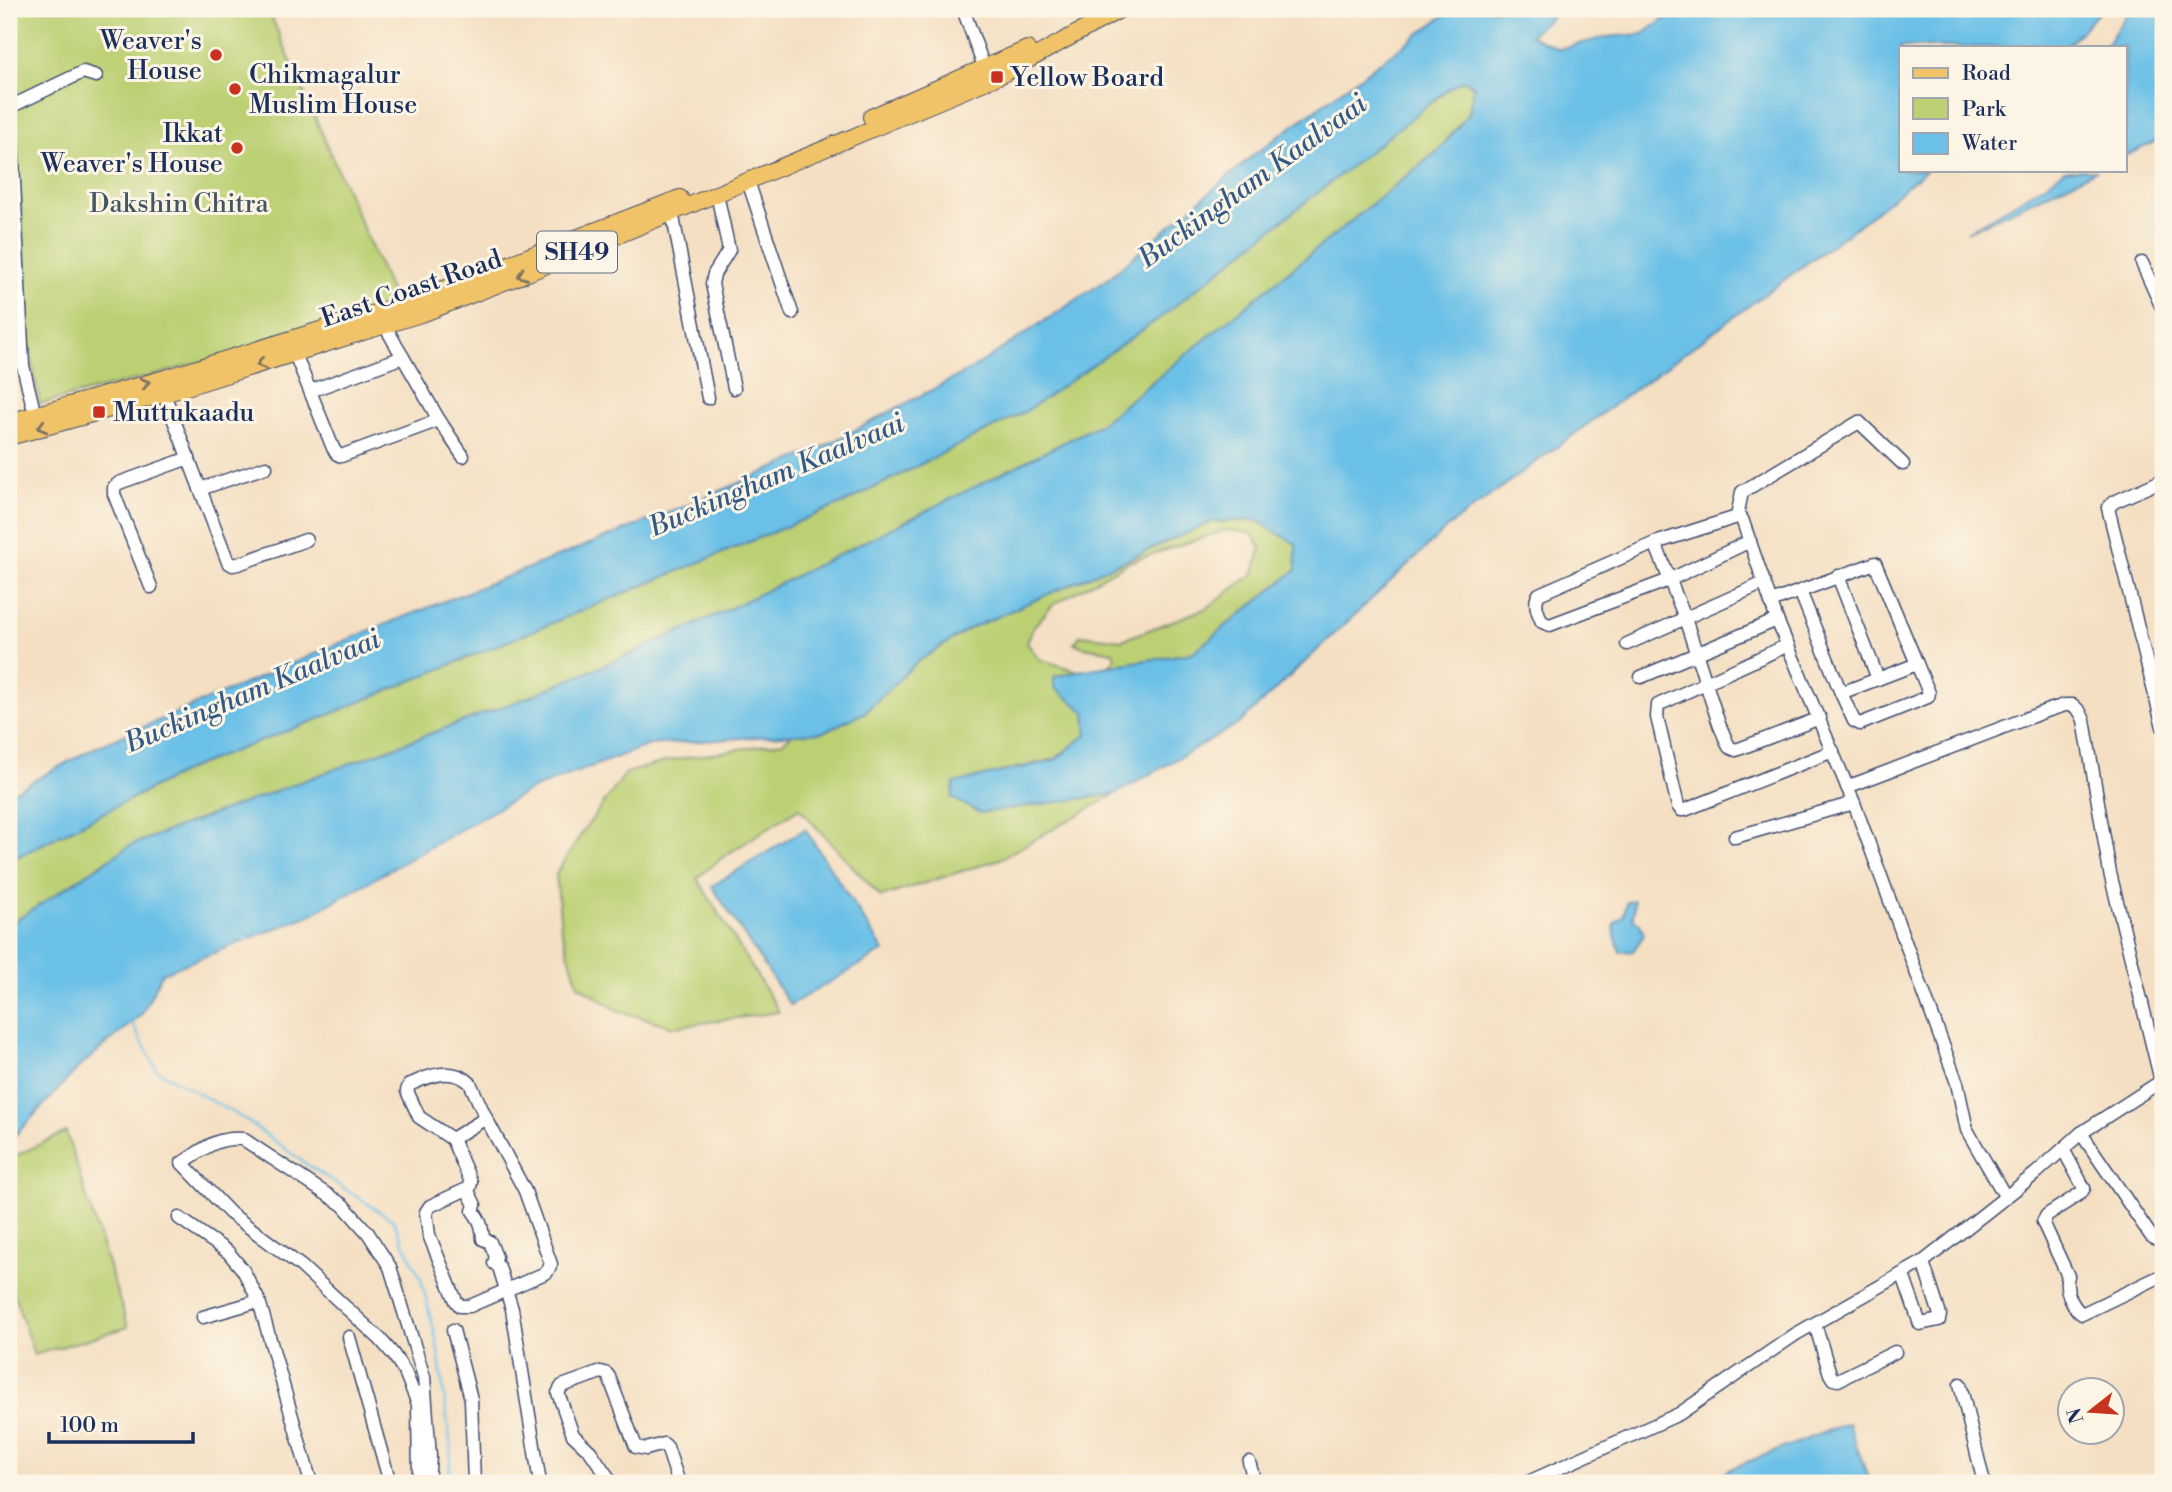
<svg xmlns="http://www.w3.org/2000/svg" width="2172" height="1492" font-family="'Libre Bodoni',serif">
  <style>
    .green { fill: #bcd073; stroke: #6c8068; stroke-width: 2 }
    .water { fill: #6bc0e7; stroke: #4378a2; stroke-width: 2 }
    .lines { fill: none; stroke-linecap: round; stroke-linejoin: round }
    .stream { stroke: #6bc0e7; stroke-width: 2.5 }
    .minor-casing { stroke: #3c496d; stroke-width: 15 }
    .major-casing { stroke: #3c496d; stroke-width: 18 }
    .minor { stroke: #fff; stroke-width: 12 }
    .major { stroke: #f1c369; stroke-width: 16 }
    .oneway { stroke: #7b7263 }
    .poi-dot { fill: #c8321e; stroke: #fcf5e5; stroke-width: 2.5 }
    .labels { text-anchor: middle; stroke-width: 6; stroke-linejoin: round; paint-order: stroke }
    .shield { fill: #fcf5e5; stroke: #5e6a86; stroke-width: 2 }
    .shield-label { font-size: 24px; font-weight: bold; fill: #1b2f5e }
    .poi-label { font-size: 26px; fill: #1b2f5e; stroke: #fcf5e5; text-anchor: start }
    .park-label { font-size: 26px; fill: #435763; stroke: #fcf5e5 }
    .street-label { font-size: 26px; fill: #1b2f5e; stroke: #fcf5e5 }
    .water-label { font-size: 28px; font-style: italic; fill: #335a87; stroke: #fcf5e5 }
  </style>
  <rect width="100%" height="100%" fill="#fcf5e5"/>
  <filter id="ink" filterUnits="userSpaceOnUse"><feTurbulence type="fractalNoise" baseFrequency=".0143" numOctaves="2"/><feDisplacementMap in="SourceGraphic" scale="14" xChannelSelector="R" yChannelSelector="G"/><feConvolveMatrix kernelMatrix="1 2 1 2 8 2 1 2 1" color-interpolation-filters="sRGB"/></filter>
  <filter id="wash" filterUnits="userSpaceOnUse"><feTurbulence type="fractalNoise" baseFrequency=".00686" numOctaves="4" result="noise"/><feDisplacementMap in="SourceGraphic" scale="28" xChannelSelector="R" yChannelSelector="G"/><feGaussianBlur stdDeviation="1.57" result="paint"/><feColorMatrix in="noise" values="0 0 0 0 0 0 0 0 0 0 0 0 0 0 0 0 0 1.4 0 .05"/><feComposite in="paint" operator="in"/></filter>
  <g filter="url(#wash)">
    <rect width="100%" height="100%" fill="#f4dfc2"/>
    <g class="green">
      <path d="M10,9H268L396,304L167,372L40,404L27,335Z"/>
      <path d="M1464,80L1474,87L1469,113L1439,150L1099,425L731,608L631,654L526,698L131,845L9,925V861L195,766L316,720L846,502L1028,410L1161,317L1448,89Z"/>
      <path d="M1256,520L1297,544L1296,570L1192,653L1109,666L1115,658L1113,652L1084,647L1074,643L1081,635L1122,640L1207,608L1254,573L1261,547L1251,533L1226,530L1129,562L1053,605L1033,627L1027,643L1039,659L1078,671L1054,677L1085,712L1087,734L1055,759L955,783L1059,801L1115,794L1000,859L881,897L799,808L723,857L697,878L779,1012L674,1027L619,1011L578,985L561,928L556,874L584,830L626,773L667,761L783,742L792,734L823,732L864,713L917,662L969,629L1212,522Z"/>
      <path d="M66,1132L128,1327L34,1355L9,1279V1149L13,1157Z"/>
    </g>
    <g class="water">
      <path d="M1453,9H1561L1530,35L1559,49L1607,37L1643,34L1679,9H2102L2066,47H1901V170H1927L1856,227L1449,526L1240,723L1115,794L980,813L952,798L954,783L1055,760L1087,734L1085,712L1054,687V677L1078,671L1192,653L1296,570V544L1256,520L1212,522L969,629L917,662L864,713L823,732L649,745L532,789L310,915L162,973L142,1014L79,1067L9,1142V925L131,845L526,698L631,654L731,608L1099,425L1439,150L1469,113L1474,87L1464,80L1448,89L1161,317L1028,410L846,502L316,720L195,766L9,861V794L92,749L366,632L681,508L825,446L970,370L1105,281L1256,153Z"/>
      <path d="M2130,9H2163V138L2125,156V47H2105Z"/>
      <path d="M2064,170H2097L1967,232L2048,183Z"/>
      <path d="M805,829L884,951L790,1005L712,886Z"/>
      <path d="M1634,900L1633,918L1640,924L1644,935L1633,951L1620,952L1615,935L1614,924L1623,916L1627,902Z"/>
      <path d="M1848,1423L1870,1483H1706L1737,1466Z"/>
    </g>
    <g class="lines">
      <path class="stream" d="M132,1023L157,1070L246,1120L306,1164L393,1220L421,1279L437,1343L451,1448L449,1483"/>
    </g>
  </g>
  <g filter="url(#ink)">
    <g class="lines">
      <g class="minor-casing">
        <g id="minor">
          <path d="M963,9L984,67"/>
          <path d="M1085,9L1088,17"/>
          <path d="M9,79L23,366L35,415"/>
          <path d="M10,107L83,72L96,76"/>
          <path d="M748,181L792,313"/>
          <path d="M717,194L729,250L714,274L712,284L734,388"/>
          <path d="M672,212L708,398"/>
          <path d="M2142,263L2163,310"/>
          <path d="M385,326L439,420L463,456"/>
          <path d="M295,354L333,448L337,454L341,456L439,420"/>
          <path d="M310,391L403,357"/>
          <path d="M164,394L228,562L233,565L238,564L306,540"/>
          <path d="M2163,480L2114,502L2108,508L2163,727"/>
          <path d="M200,489L266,467"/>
          <path d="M1737,517L1742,492L1859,422L1903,464"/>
          <path d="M1655,543L1539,594C1533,603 1538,613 1542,622L1550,625L1555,623L1669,580L1750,541"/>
          <path d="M1838,576L1878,679"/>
          <path d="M151,587L114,494V487L119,483L189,458"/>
          <path d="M1771,602L1875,563L1917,664L1841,693L1800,591"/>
          <path d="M1627,644L1764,583"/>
          <path d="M1788,645L1658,705L1657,717L1678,806L1681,810H1685L1833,751"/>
          <path d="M1641,677L1777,620"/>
          <path d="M1841,693L1854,721L1860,724L1928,697L1929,693L1917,664"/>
          <path d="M1820,718L1736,750L1729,747L1719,724L1685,618L1655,543L1737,517L1742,519L1777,620L1854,803L1957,1083L1967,1130L2005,1196"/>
          <path d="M1847,787L2046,711L2065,705H2073L2080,712L2084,720L2110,873L2161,1081"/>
          <path d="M1735,837L1854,803"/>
          <path d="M2081,1133L2151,1236L2163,1243"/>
          <path d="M452,1139L486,1118L470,1083C452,1066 428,1076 409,1085L407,1091L419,1117L452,1139L471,1182L470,1187L467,1189L430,1206L426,1212L429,1235L456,1301L460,1306H470L543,1274L547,1272L551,1264L525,1191L486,1118"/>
          <path d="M2063,1149L2084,1188L2081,1193L2047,1215L2043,1222L2068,1276C2064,1288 2071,1306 2082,1314L2163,1275"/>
          <path d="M467,1189L475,1205L473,1211C481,1221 482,1227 483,1239L490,1242L496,1257L494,1263L499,1267L512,1309L540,1483"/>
          <path d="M179,1218L228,1252L243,1270L259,1301L311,1483"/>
          <path d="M1903,1275L1920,1324L1939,1320L1940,1315L1923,1262"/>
          <path d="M203,1317L259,1301"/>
          <path d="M1815,1324L1830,1374L1833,1379L1838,1380L1895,1352"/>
          <path d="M453,1330L471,1399L474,1483"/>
          <path d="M349,1337L390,1483"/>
          <path d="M1960,1384L1984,1483"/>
          <path d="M1249,1462L1255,1483"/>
          <path d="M419,1483L418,1404L405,1372L393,1354L380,1339L301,1266L230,1213L182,1163C204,1149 215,1137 243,1139L343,1205L368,1233L390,1267L424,1377L430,1457L428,1483"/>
          <path d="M612,1483L590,1451L573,1435L558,1393L562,1386L601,1372L607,1374L609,1377L636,1447L646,1449L664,1444L667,1447L679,1483"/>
          <path d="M1526,1483L1679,1414L1796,1334L1923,1262L2035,1174L2081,1133L2163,1080"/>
        </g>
      </g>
      <g class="major-casing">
        <g id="major">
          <path d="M871,117L1027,49"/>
          <path d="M9,422L169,377L413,301L680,198"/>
          <path d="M9,437L164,394L424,313L530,272L1001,75L1121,9"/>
        </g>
      </g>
      <use href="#minor" class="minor"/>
      <use href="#major" class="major"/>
    </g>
    <defs><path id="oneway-chevron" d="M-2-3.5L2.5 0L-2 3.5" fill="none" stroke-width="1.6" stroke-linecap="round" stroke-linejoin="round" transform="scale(1.75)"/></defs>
    <g class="oneway">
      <use href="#oneway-chevron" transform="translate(522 275) rotate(158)"/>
      <use href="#oneway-chevron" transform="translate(261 364) rotate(163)"/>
      <use href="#oneway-chevron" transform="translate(145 383) rotate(-15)"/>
      <use href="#oneway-chevron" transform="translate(42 427) rotate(165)"/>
    </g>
  </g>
  <g class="poi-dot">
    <circle cx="216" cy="55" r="7"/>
    <rect x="990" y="70" width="14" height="14" rx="3.5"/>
    <circle cx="235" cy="89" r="7"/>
    <circle cx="237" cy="148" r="7"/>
    <rect x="92" y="405" width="14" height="14" rx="3.5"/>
  </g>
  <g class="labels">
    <rect class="shield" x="537" y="231.5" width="80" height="41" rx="5"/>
    <g class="shield-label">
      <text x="577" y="260">SH49</text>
    </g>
    <g class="poi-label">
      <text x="202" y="49" text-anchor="end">Weaver's<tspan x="202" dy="30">House</tspan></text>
      <text x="249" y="83">Chikmagalur<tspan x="249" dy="30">Muslim House</tspan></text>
      <text x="1011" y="86">Yellow Board</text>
      <text x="223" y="142" text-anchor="end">Ikkat<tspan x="223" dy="30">Weaver's House</tspan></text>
      <text x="113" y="421">Muttukaadu</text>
    </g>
    <g class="park-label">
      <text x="179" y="212">Dakshin Chitra</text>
    </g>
    <g class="street-label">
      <text transform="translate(411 288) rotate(-19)" y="9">East Coast Road</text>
    </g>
    <g class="water-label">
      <text transform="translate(1252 180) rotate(-36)" y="10">Buckingham Kaalvaai</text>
      <text transform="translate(776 474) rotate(-23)" y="10">Buckingham Kaalvaai</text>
      <text transform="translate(252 690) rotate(-23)" y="10">Buckingham Kaalvaai</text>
    </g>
  </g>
  <rect width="2172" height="1492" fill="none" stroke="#fcf5e5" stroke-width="35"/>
  <rect x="1899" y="46" width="228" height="126" fill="#fcf5e5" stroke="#a2a6af" stroke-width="2"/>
  <rect x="1913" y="68" width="35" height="10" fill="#f1c369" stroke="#a2a6af" stroke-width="2"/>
  <text x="1962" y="80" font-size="21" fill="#1b2f5e">Road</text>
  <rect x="1913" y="98" width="35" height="21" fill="#bcd073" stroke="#a2a6af" stroke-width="2"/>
  <text x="1962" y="116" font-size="21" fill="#1b2f5e">Park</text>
  <rect x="1913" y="133" width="35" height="21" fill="#6bc0e7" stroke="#a2a6af" stroke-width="2"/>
  <text x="1962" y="150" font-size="21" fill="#1b2f5e">Water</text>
  <g transform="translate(2091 1411) rotate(253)"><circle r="33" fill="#fcf5e5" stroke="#a2a6af" stroke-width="2"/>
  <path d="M0-5L12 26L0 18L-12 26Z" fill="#c8321e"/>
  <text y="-10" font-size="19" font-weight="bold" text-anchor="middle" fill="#1b2f5e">N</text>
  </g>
  <path d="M49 1432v10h144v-10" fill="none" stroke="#1b2f5e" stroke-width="3.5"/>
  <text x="60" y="1432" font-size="21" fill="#1b2f5e" stroke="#fcf5e5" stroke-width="5" paint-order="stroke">100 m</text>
</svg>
